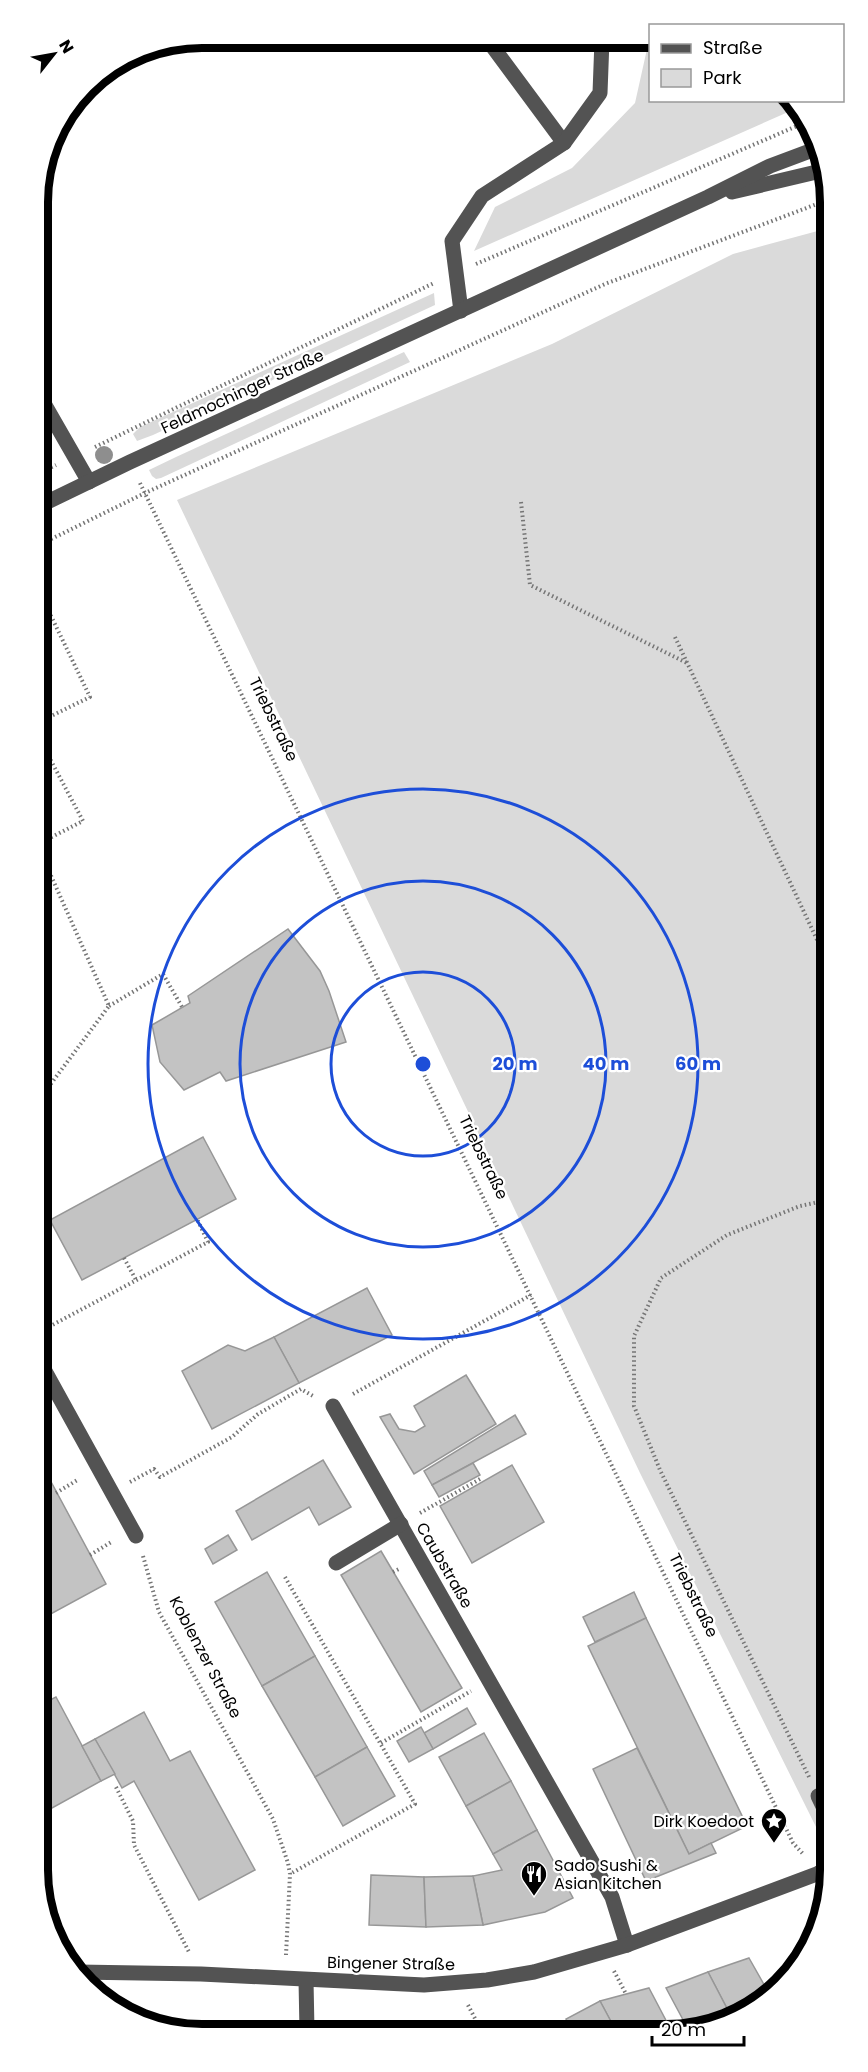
<svg xmlns="http://www.w3.org/2000/svg" width="868" height="2072" font-family="Poppins,sans-serif">
  <style>
    .green { fill: #dadada }
    .building { fill: #c3c3c3; stroke: #979797; stroke-width: 1.5 }
    .lines { fill: none; stroke-linecap: round; stroke-linejoin: round }
    .path { stroke: #757575; stroke-width: 4; stroke-dasharray: 1.5 3; stroke-linecap: butt }
    .minor { stroke: #535353; stroke-width: 15 }
    .tree { fill: #8e8e8e }
    .ring { fill: none; stroke: #1d4ed8; stroke-width: 3 }
    .labels { text-anchor: middle; stroke-width: 4.5; stroke-linejoin: round; paint-order: stroke }
    .street-label { font-size: 16px; fill: #000; stroke: #fff }
    .poi-label { font-size: 16px; fill: #000; stroke: #fff; text-anchor: end }
    .rim { fill: none; stroke: #000; stroke-width: 8 }
    .centre { fill: #1d4ed8; stroke: #fff; stroke-width: 3 }
    .ring-label { font-size: 18px; text-anchor: middle; font-weight: bold; fill: #1d4ed8; stroke: #fff; stroke-width: 4.5; stroke-linejoin: round; paint-order: stroke }
  </style>
  <rect width="100%" height="100%" fill="#fff"/>
  <g class="green">
    <path d="M649,40H650V100L791,101L795,109L474,251L495,207L572,168L635,103Z"/>
    <path d="M825,229L830,1839L823,1841L640,1473L177,500L552,344L733,254Z"/>
    <path d="M434,293L435,305L153,435L137,441L133,434L140,427Z"/>
    <path d="M404,352L410,362L161,478L156,479L152,476L149,470L176,457Z"/>
  </g>
  <g class="building">
    <path d="M39,683L49,700L39,704Z"/>
    <path d="M288,929L320,971L329,991L346,1042L226,1081L220,1072L184,1090L160,1062L152,1025L190,1003L188,996Z"/>
    <path d="M203,1137L236,1199L82,1280L50,1220Z"/>
    <path d="M367,1288L392,1335L299,1383L274,1337Z"/>
    <path d="M274,1337L299,1383L212,1429L182,1371L228,1345L245,1351Z"/>
    <path d="M466,1375L496,1424L414,1474L380,1417L390,1414L399,1429L415,1432L425,1426L414,1406Z"/>
    <path d="M515,1415L526,1434L432,1485L424,1471Z"/>
    <path d="M323,1460L351,1507L319,1525L309,1507L252,1540L236,1511Z"/>
    <path d="M473,1463L480,1475L439,1497L432,1485Z"/>
    <path d="M42,1465L106,1584L47,1616L42,1607Z"/>
    <path d="M512,1465L544,1522L472,1563L440,1506Z"/>
    <path d="M228,1535L237,1550L213,1564L205,1549Z"/>
    <path d="M381,1551L462,1688L421,1712L341,1575Z"/>
    <path d="M267,1572L315,1656L262,1686L215,1602Z"/>
    <path d="M634,1592L646,1618L595,1642L583,1617Z"/>
    <path d="M646,1618L747,1826L689,1854L588,1646Z"/>
    <path d="M315,1656L367,1747L315,1777L262,1686Z"/>
    <path d="M56,1697L101,1781L43,1813L42,1704Z"/>
    <path d="M467,1708L476,1724L433,1749L424,1733Z"/>
    <path d="M144,1712L170,1761L190,1751L255,1870L199,1900L134,1781L122,1788L95,1739Z"/>
    <path d="M421,1727L433,1749L409,1762L397,1741Z"/>
    <path d="M484,1733L511,1781L466,1806L439,1757Z"/>
    <path d="M95,1739L115,1774L101,1781L82,1746Z"/>
    <path d="M367,1747L395,1796L343,1826L315,1777Z"/>
    <path d="M637,1748L689,1854L711,1843L716,1853L646,1881L593,1769Z"/>
    <path d="M511,1781L537,1830L493,1854L466,1806Z"/>
    <path d="M537,1830L573,1898L545,1912L483,1925L473,1876L502,1870L493,1854Z"/>
    <path d="M371,1875L424,1877L426,1927L369,1925Z"/>
    <path d="M473,1876L483,1925L426,1927L424,1877Z"/>
    <path d="M749,1958L770,1995L757,2007L732,2018L708,1972Z"/>
    <path d="M708,1972L732,2018L708,2029H688L666,1988Z"/>
    <path d="M649,1988L670,2028L615,2029L600,2001Z"/>
    <path d="M600,2001L615,2029L571,2030L566,2019Z"/>
  </g>
  <g class="lines">
    <g class="path">
      <path d="M476,264L804,123"/>
      <path d="M95,447L434,283"/>
      <path d="M39,473L56,465"/>
      <path d="M140,483L793,1843L804,1855"/>
      <path d="M521,502L530,585L687,663"/>
      <path d="M39,545L145,493L605,284L825,201"/>
      <path d="M39,591L90,697L39,722"/>
      <path d="M675,637L827,961"/>
      <path d="M40,740L83,821L40,843"/>
      <path d="M40,851L109,1006L41,1097"/>
      <path d="M109,1006L163,974L182,1007"/>
      <path d="M124,1258L136,1280"/>
      <path d="M41,1331L208,1242L197,1219"/>
      <path d="M353,1394L531,1295"/>
      <path d="M130,1482L154,1469L160,1477L232,1437L258,1414L301,1389L315,1397"/>
      <path d="M56,1493L79,1479"/>
      <path d="M420,1513L480,1479"/>
      <path d="M90,1555L113,1541"/>
      <path d="M143,1556L159,1612L273,1819L288,1863L290,1874L286,1955"/>
      <path d="M393,1572L401,1568"/>
      <path d="M285,1577L415,1804L290,1874"/>
      <path d="M381,1743L471,1691"/>
      <path d="M809,1777L660,1470L634,1406V1336L661,1278L727,1235L800,1206L828,1200"/>
      <path d="M116,1787L133,1821L134,1845L189,1952"/>
      <path d="M614,1971L626,1994"/>
      <path d="M468,2005L481,2030"/>
    </g>
    <g class="minor">
      <path d="M487,39L564,143"/>
      <path d="M732,192L825,170"/>
      <path d="M461,311L452,241L482,196L564,143L600,93L602,40"/>
      <path d="M38,393L89,482"/>
      <path d="M39,506L130,462L708,197L770,166L818,148"/>
      <path d="M41,1364L136,1536"/>
      <path d="M333,1406L612,1897L627,1945"/>
      <path d="M336,1563L401,1524"/>
      <path d="M830,1790L818,1796L830,1821"/>
      <path d="M820,1872L827,1887"/>
      <path d="M78,1972L201,1974L424,1985L487,1980L534,1972L627,1945L830,1869"/>
      <path d="M306,1980L307,2031"/>
    </g>
  </g>
  <circle class="tree" cx="104" cy="455" r="9"/>
  <g class="ring">
    <circle cx="423" cy="1064" r="92"/>
    <circle cx="423" cy="1064" r="183"/>
    <circle cx="423" cy="1064" r="275"/>
  </g>
  <defs>
    <g id="sight-pin" transform="scale(1.35)"><path d="M0 17L-7.5 6A9.5 9.5 0 1 1 7.5 6Z" fill="#000" stroke="#fff"/><path d="M0-6L1.8-2.2L6-1.7L2.9 1.2L3.7 5.4L0 3.3L-3.7 5.4L-2.9 1.2L-6-1.7L-1.8-2.2Z" fill="#fff"/></g>
    <g id="restaurant-pin" transform="scale(1.35)"><path d="M0 17L-7.5 6A9.5 9.5 0 1 1 7.5 6Z" fill="#000" stroke="#fff"/><path d="M-5-6h1v4h1v-4h1v4h1v-4h1v5L-1.5 .5V6h-2V.5L-5-1ZM5-6V6H3V1.5H1.5Q1.5-4 5-6Z" fill="#fff"/></g>
  </defs>
  <g fill-rule="evenodd">
    <use href="#sight-pin" x="774" y="1821"/>
    <use href="#restaurant-pin" x="534" y="1874"/>
  </g>
  <g class="labels">
    <g class="street-label">
      <text transform="translate(242 391) rotate(-25)" y="6">Feldmochinger Straße</text>
      <text transform="translate(274 719) rotate(64)" y="6">Triebstraße</text>
      <text transform="translate(484 1157) rotate(64)" y="6">Triebstraße</text>
      <text transform="translate(445 1565) rotate(60)" y="6">Caubstraße</text>
      <text transform="translate(694 1595) rotate(64)" y="6">Triebstraße</text>
      <text transform="translate(206 1657) rotate(62)" y="6">Koblenzer Straße</text>
      <text transform="translate(391 1963) rotate(1)" y="6">Bingener Straße</text>
    </g>
    <g class="poi-label">
      <text x="754" y="1827">Dirk Koedoot</text>
      <text x="554" y="1871" text-anchor="start">Sado Sushi &amp;<tspan x="554" dy="18">Asian Kitchen</tspan></text>
    </g>
  </g>
  <path d="M0 0H868V2072H0ZM202 48H666A154 154 0 0 1 820 202V1870A154 154 0 0 1 666 2024H202A154 154 0 0 1 48 1870V202A154 154 0 0 1 202 48Z" fill="#fff" fill-rule="evenodd"/>
  <path class="rim" d="M202 48H666A154 154 0 0 1 820 202V1870A154 154 0 0 1 666 2024H202A154 154 0 0 1 48 1870V202A154 154 0 0 1 202 48Z"/>
  <circle cx="423" cy="1064" r="9" class="centre"/>
  <g class="ring-label">
    <text x="515" y="1070">20 m</text>
    <text x="606" y="1070">40 m</text>
    <text x="698" y="1070">60 m</text>
  </g>
  <rect x="649" y="24" width="195" height="78" fill="#ffffff" stroke="#999999" stroke-width="1.5"/>
  <rect x="661" y="44" width="30" height="9" fill="#535353" stroke="#999999" stroke-width="1.5"/>
  <text x="703" y="54" font-size="18" fill="#000000">Straße</text>
  <rect x="661" y="69" width="30" height="18" fill="#dadada" stroke="#999999" stroke-width="1.5"/>
  <text x="703" y="84" font-size="18" fill="#000000">Park</text>
  <g transform="translate(54 54) rotate(59)" stroke="#ffffff" stroke-width="4.5" paint-order="stroke">
  <path d="M0-4.5L10 22L0 15L-10 22Z" fill="#000000"/>
  <text y="-9" font-size="16" font-weight="bold" text-anchor="middle" fill="#000000">N</text>
  </g>
  <path d="M652 2036v9h92v-9" fill="none" stroke="#000000" stroke-width="3"/>
  <text x="661" y="2036" font-size="18" fill="#000000" stroke="#ffffff" stroke-width="4.5" paint-order="stroke">20 m</text>
</svg>
